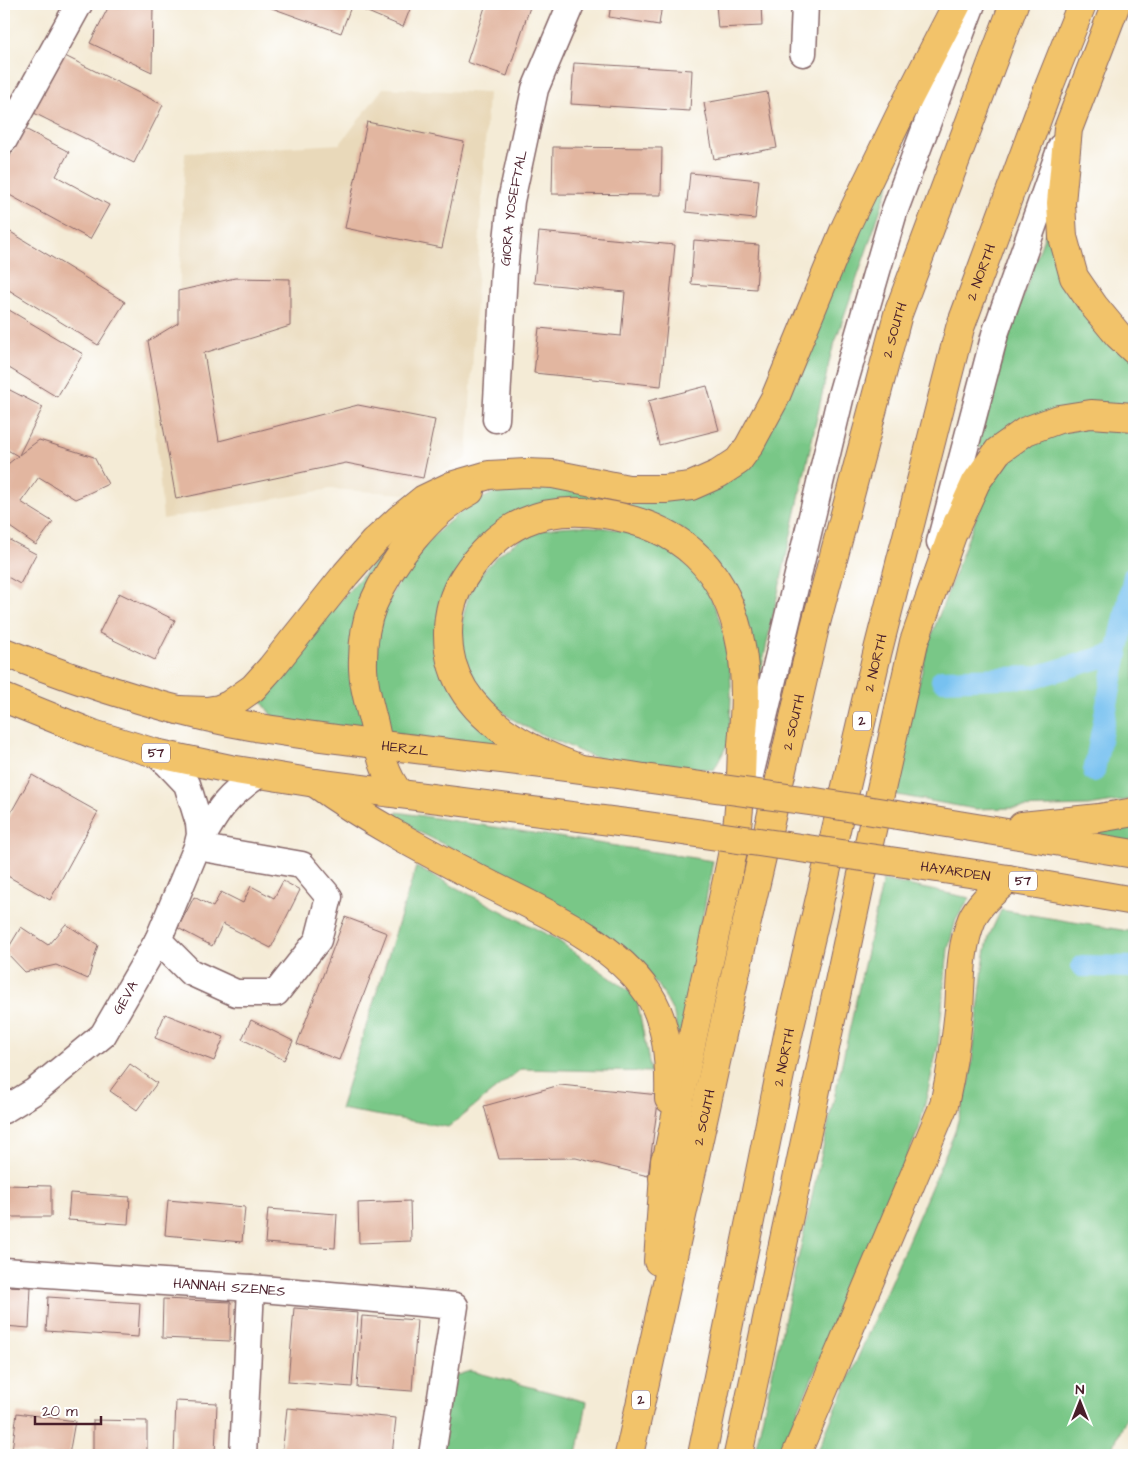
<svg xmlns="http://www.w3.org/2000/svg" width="1138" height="1459" font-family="'Architects Daughter',sans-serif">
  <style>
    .built { fill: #e9d9ba }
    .green { fill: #79c787; stroke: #627359 }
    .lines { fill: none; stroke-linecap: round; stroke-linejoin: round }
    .canal { stroke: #77c1f0; stroke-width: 22 }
    .building { fill: #e2b6a0 }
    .minor-casing { stroke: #866667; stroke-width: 29 }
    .highway-casing { stroke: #866667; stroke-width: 30 }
    .minor { stroke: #fff; stroke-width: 26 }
    .highway { stroke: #f2c36a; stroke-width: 28 }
    .highway-bridge-casing { stroke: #866667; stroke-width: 30; stroke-linecap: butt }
    .highway-bridge { stroke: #f2c36a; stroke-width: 28 }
    .labels { text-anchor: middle; stroke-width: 5; stroke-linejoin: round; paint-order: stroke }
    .shield { fill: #fff; stroke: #80626b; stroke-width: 1 }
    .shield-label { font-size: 12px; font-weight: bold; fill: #4a1f2b }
    .street-label { font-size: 14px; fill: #4a1f2b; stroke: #fff }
  </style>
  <rect width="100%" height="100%" fill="#fff"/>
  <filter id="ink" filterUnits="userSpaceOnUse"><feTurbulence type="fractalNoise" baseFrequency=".02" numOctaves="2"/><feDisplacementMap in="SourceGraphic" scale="10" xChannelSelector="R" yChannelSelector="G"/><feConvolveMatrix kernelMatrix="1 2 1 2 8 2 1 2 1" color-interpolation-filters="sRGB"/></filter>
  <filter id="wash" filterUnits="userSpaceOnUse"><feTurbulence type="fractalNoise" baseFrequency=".0096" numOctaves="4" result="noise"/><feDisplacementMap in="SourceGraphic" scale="20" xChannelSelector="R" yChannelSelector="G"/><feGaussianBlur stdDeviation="1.12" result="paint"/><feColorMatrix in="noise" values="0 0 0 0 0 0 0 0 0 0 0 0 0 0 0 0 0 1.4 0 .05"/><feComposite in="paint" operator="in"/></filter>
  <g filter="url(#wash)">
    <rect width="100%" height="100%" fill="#f4ebd6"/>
    <path class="built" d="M383,88L488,93L467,458L405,494L330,489L163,519L148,341L178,322L185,153L340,144Z"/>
    <g class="green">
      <path d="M912,118L831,354L757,688L684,530L518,512L437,646L522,748L391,735C372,697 372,652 384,612C388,599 396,586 404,575C427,538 459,507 500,490C508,487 518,487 527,485H724L857,231Z"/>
      <path d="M1052,215L1134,358V412L989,449L977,447L1009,336Z"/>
      <path d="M1092,427L1126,429L1134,431V799L1088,806L975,809L892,794L929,642L987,488L1007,462L1032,443L1062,432Z"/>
      <path d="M575,526C667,526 718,572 729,663C732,683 731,700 730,720C730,726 730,733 729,739C726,749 719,760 714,770C686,767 659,764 631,761C619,760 605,760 594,757C584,754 575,749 566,745C545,736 524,728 505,714C437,662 453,574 527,536C542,528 558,527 575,526Z"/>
      <path d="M404,528L371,584L369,735L274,719L257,695Z"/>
      <path d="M397,812L713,861L679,1045L674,1014L659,986L569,911L485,865L395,820Z"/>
      <path d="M1134,817V847L1060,828Z"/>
      <path d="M416,867L556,939L636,996L651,1072L521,1069L448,1127L340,1109Z"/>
      <path d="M883,880L970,898L956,920L948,949L938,1045L930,1082L919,1129L779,1455H754Z"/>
      <path d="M1001,910L1134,932V1400L1110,1455H816L954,1134L970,1080L984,959L989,936Z"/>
      <path d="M471,1371L587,1402L577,1455H424L436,1382Z"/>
    </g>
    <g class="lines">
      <g class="canal">
        <path d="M942,680L1035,677L1117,653L1134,576"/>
        <path d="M1094,771L1117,653"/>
        <path d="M1082,966L1134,967"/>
      </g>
    </g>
    <g id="blocks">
      <g class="building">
        <path d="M110,4H153L152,72L90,43Z"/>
        <path d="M261,4H352L341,33Z"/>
        <path d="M358,4H412L403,27L356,7Z"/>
        <path d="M486,4H531L507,76L467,62Z"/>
        <path d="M611,4H662L659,25L609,17Z"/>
        <path d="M716,4H761L762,26L718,28Z"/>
        <path d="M61,54L163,105L134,163L32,112Z"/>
        <path d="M574,63L692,70L690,111L571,104Z"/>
        <path d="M767,92L777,148L714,159L704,103Z"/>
        <path d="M367,122L464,142L442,248L345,228Z"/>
        <path d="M25,129L69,152L56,176L109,205L90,239L4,192V167Z"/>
        <path d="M553,147L662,148L661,195L552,194Z"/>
        <path d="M690,173L759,180L755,219L686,212Z"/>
        <path d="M4,228L125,302L98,345L4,287Z"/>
        <path d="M539,232L675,245L661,386L534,373L539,328L621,336L625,292L534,283Z"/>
        <path d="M694,240L759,245L756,289L691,284Z"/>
        <path d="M235,278L290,279V326L204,353L219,441L358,405L435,420L423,478L346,463L176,499L148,341L178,323V291Z"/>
        <path d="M4,307L83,354L57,397L4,365Z"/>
        <path d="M707,386L719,430L659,445L648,401Z"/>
        <path d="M4,387L43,407L19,455L39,440L94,457L108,484L89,493L75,499L39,477L21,502L53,522L36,545L4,523V467L18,456L4,448Z"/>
        <path d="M4,537L36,554L20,584L4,575Z"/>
        <path d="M119,593L175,620L155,660L99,633Z"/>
        <path d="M32,775L98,812L50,900L4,874V825Z"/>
        <path d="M283,881L300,890L271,948L223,924L212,946L178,928L194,897L213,907L221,892L243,903L251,886L274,898Z"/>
        <path d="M345,917L387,933L339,1060L297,1044Z"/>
        <path d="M66,924L98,945L88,979L56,965L25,972L6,952L21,927L48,945Z"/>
        <path d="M165,1014L224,1037L214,1061L155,1038Z"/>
        <path d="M251,1020L293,1041L284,1060L242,1039Z"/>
        <path d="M130,1064L157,1083L137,1110L110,1091Z"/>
        <path d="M560,1085L659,1095L648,1176L576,1158L499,1159L484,1106Z"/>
        <path d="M4,1185L51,1186V1217H4Z"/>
        <path d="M70,1193L130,1197L128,1224L68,1220Z"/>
        <path d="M168,1200L245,1207L242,1242L165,1235Z"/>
        <path d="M410,1201L411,1241L359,1243L358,1203Z"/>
        <path d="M268,1209L337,1214L335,1248L265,1243Z"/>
        <path d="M4,1286L31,1287L29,1328L4,1326Z"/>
        <path d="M48,1297L140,1303L138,1337L46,1331Z"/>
        <path d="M163,1299L231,1302L230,1341L162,1338Z"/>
        <path d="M294,1308L358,1313L352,1387L288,1382Z"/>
        <path d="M362,1316L417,1320L412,1391L357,1387Z"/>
        <path d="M176,1401L217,1403L215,1455H174Z"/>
        <path d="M287,1408L396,1418L392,1455H282Z"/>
        <path d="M17,1413L75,1421L69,1455H44L12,1450Z"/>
        <path d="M93,1420L147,1421V1455H93Z"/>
      </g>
    </g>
  </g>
  <g filter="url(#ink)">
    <use href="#blocks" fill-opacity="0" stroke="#866667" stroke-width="1"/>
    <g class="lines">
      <g class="minor-casing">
        <g id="minor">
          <path d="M803,53L805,4"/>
          <path d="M4,140L79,4"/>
          <path id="s1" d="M496,419L504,271L511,201L535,89L571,4"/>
          <path d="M940,542L995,334L1061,147"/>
          <path d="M747,788L841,395L894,212L972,4"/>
          <path d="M158,940L190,972L236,993H276L318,940L329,897L302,865L197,847C217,811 226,796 261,773"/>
          <path id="s2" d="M4,1110L35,1091L103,1035L158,940L197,847L200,835L199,823L187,784L167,763L155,753"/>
          <path id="s3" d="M4,1271L251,1288L455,1306L432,1455"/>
          <path d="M243,1455L251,1288"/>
        </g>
      </g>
      <g class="highway-casing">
        <g id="highway">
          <path d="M1116,4L1068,129L1061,203L1063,237L1074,277L1094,306L1118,335L1134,350"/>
          <path id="s4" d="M4,652C87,685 173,713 261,728C388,749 517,758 644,778"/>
          <path d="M4,698L93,734L155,753L230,769L315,783L634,824"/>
          <path d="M178,710L207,711L219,709L229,705L253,688L271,668L346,574L374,542L398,520L424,499L451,486L489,475L526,473L553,474L628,489H665L691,486L718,474L738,461L749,446L775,398L846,226L901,113L957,4"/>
          <path d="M576,767C515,745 447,706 448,633C448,613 453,594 464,577C478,555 499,533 524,522C548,511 578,510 604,514C681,526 727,568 741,646C747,679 745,711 742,745C741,774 741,804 736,833C730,871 720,910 712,948C695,1024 679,1101 663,1178"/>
          <path d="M315,783C366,820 423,850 479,879C536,909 611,938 648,993C668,1023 670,1064 669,1099"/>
          <path d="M400,794C383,774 379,748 374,724C369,704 362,681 363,660C363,642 366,621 373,604C391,562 429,512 470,491"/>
          <path d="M922,819L1134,854"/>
          <path d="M1022,826L1099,818L1134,812"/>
          <path id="s5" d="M911,864L1008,879L1134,901"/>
          <path d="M658,1261L665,1160"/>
          <path id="s6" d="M629,1455L746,926L815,627L898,314L1014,4"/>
          <path id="s7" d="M702,1455L788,1035L877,654L960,328L1050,84L1082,4"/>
          <path d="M738,1455L861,879L914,642L952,535L976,482L998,451L1026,431L1059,419L1091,414L1134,417"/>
          <path d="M796,1455L944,1105C951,1073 956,1042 959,1010C961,979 960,948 972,919C979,903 996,890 1008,879"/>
        </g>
      </g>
      <use href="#minor" class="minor"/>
      <use href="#highway" class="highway"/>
      <g class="highway-bridge-casing">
        <g id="highway-bridge">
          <path d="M644,778L816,802L922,819"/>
          <path d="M634,824L911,864"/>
        </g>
      </g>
      <use href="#highway-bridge" class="highway-bridge"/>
    </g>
  </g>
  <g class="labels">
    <g class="shield">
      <rect x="853" y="711.5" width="18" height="19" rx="4"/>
      <rect x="142" y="743.5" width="28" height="19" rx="4"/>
      <rect x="1009" y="871.5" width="28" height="19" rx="4"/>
      <rect x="632" y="1390.5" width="18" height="19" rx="4"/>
    </g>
    <g class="shield-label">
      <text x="862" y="725">2</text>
      <text x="156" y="757">57</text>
      <text x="1023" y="885">57</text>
      <text x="641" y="1404">2</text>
    </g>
    <g class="street-label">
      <text dy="5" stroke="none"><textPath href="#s1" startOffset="212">GIORA YOSEFTAL</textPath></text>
      <text dy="5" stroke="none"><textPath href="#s7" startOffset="1216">2 NORTH</textPath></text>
      <text dy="5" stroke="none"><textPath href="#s6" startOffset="1156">2 SOUTH</textPath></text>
      <text dy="5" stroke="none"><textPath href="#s7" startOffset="811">2 NORTH</textPath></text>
      <text dy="5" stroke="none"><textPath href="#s6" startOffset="751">2 SOUTH</textPath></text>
      <text dy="5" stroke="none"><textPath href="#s4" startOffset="414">HERZL</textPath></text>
      <text dy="5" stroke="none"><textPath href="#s5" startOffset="45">HAYARDEN</textPath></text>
      <text dy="5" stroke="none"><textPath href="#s2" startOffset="168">GEVA</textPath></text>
      <text dy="5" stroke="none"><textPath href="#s7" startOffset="406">2 NORTH</textPath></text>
      <text dy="5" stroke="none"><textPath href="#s6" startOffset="346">2 SOUTH</textPath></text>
      <text dy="5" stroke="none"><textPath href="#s3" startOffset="226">HANNAH SZENES</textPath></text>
    </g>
  </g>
  <rect width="1138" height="1459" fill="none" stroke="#fff" stroke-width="20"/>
  <g transform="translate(1080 1402)" stroke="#ffffff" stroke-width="4" paint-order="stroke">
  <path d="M0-4L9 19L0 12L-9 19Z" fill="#4a1f2b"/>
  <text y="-8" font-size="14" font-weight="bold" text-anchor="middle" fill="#4a1f2b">N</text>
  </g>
  <path d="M35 1416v8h66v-8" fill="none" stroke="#4a1f2b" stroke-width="2.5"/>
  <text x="42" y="1416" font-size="15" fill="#4a1f2b" stroke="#ffffff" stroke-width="4" paint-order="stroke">20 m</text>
</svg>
